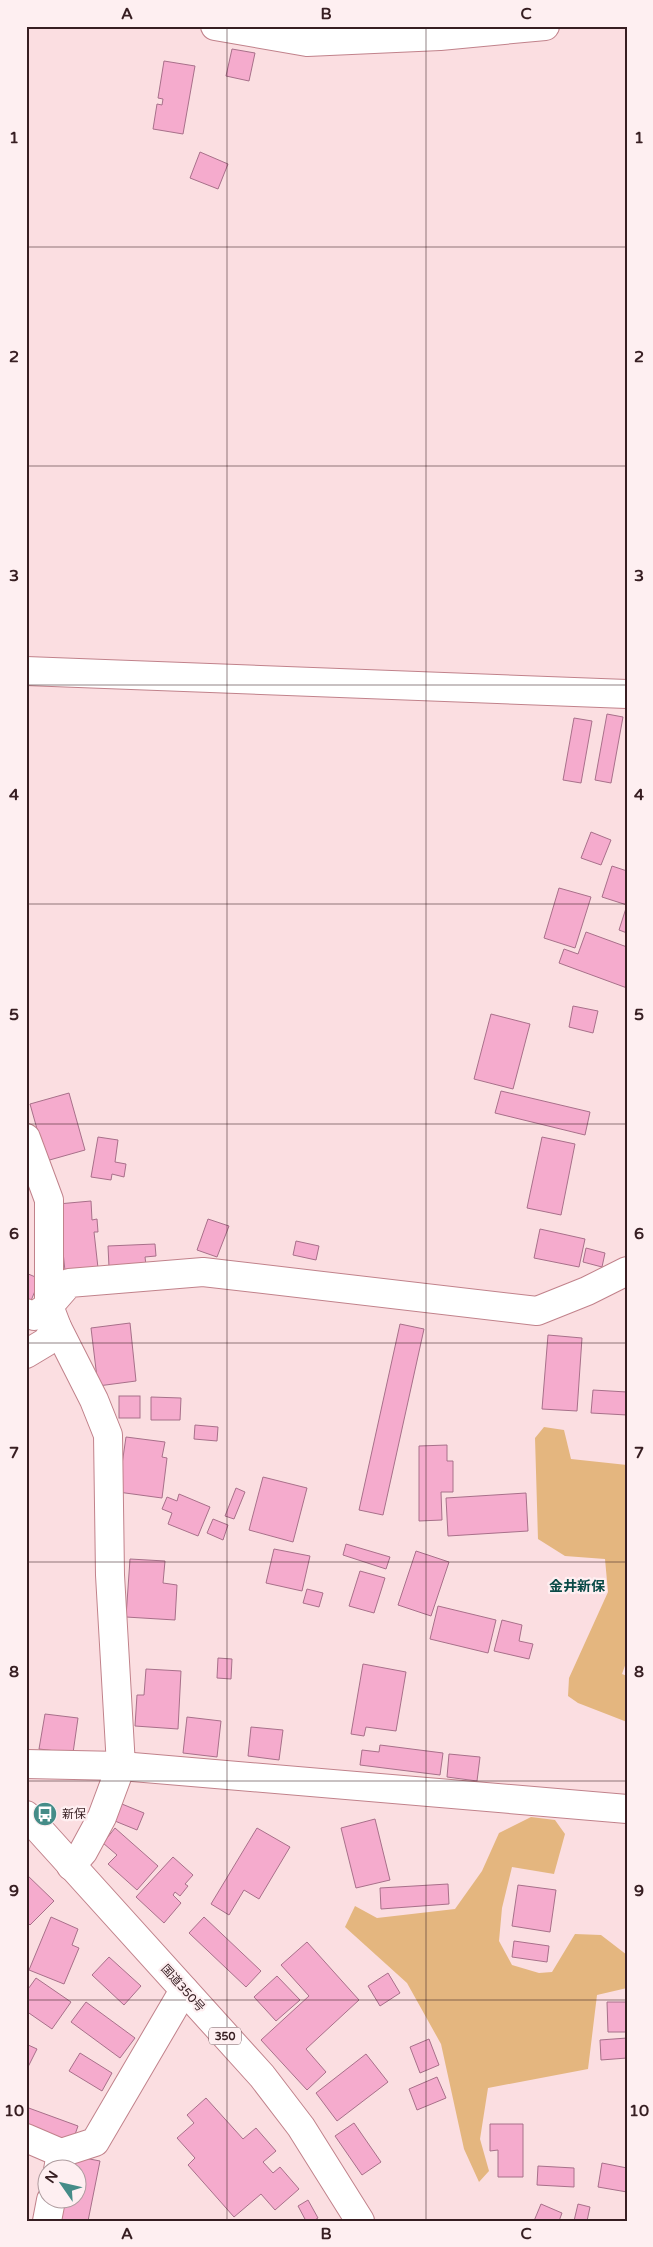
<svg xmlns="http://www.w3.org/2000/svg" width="653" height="2247" font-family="'Varela Round','Noto Sans JP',sans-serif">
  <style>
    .green { fill: #e4b67f }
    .building { fill: #f5abcd; stroke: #a8708a }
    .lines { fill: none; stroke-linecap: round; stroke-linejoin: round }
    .minor-casing { stroke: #c1828b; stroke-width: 30 }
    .highway-casing { stroke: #c1828b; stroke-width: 30 }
    .minor { stroke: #fff; stroke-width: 28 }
    .highway { stroke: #fff; stroke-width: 28 }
    .grid { fill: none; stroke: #371e22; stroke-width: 1; stroke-opacity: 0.55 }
    .labels { text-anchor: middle; stroke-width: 4.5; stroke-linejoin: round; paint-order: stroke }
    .shield { fill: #feeff1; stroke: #735d60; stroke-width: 1 }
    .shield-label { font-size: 11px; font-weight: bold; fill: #371e22 }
    .poi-label { font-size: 12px; fill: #371e22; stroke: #feeff1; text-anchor: start }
    .street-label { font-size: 12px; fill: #371e22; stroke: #feeff1 }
    .neighbourhood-label { font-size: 14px; font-weight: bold; fill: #0a4a47; stroke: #feeff1 }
    .neatline { fill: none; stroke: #371e22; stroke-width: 2 }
    .grid-label { font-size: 16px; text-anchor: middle; font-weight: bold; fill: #371e22 }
  </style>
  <rect width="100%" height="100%" fill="#fbdee1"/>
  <g class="green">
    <path d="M544,1427L564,1430L571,1459L627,1465V1660L622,1674L627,1676V1722L578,1703L568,1696L569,1678L608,1592L605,1559L565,1556L538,1539L535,1438Z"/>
    <path d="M531,1817L555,1820L565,1834L554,1874L512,1867L502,1908L499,1941L512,1965L539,1973L552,1972L575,1934L601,1935L627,1955V1988L597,1995L588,2069L488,2088L480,2139L489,2171L479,2182L464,2149L441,2044L407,1983L345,1927L355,1906L377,1918L455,1909L482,1871L499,1833Z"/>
  </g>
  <g class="building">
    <path d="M232,49L255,53L249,81L226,76Z"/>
    <path d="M164,61L195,66L183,134L153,129L157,104L162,105L163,99L158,98Z"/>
    <path d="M200,152L228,164L218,189L190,178Z"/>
    <path d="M607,714L623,717L611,783L595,780Z"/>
    <path d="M574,718L592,721L581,783L563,780Z"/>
    <path d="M591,832L611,840L601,865L581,858Z"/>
    <path d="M612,866L627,871V933L619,930L627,905L602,897Z"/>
    <path d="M559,888L591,897L575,948L544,938Z"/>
    <path d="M586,932L627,947V988L559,963L564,949L578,954Z"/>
    <path d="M573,1006L598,1011L593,1033L569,1027Z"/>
    <path d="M491,1014L530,1024L513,1089L474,1079Z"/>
    <path d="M501,1091L590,1112L585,1135L495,1113Z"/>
    <path d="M69,1093L85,1150L46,1161L30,1104Z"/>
    <path d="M98,1137L118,1140L115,1162L126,1164L124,1177L112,1174L111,1180L91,1177Z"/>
    <path d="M542,1137L575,1144L561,1215L527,1208Z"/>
    <path d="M91,1201L92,1220L97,1219L98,1232H94L98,1268L65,1271L58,1204Z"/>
    <path d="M208,1219L229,1226L217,1257L197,1250Z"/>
    <path d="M540,1229L585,1239L579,1267L534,1258Z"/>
    <path d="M296,1241L319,1246L316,1260L293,1255Z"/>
    <path d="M155,1244L156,1256L145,1257L146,1265L109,1267L108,1246Z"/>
    <path d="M586,1248L605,1253L602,1267L583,1262Z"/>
    <path d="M26,1273L40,1279L30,1303L26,1301Z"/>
    <path d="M130,1323L136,1381L98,1386L91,1328Z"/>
    <path d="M400,1324L424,1329L383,1515L359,1510Z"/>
    <path d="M548,1335L582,1338L577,1411L542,1409Z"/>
    <path d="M593,1390L627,1392V1415L591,1413Z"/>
    <rect x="119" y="1396" width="21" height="22"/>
    <path d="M151,1397L181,1398L180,1420H151Z"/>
    <path d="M195,1425L218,1427L217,1441L194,1439Z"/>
    <path d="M126,1437L165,1442L162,1457L167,1458L162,1498L118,1492Z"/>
    <path d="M447,1445V1461H453V1492H441L442,1520L419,1521V1446Z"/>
    <path d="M263,1477L307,1488L293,1542L249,1530Z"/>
    <path d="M236,1488L245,1492L234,1519L225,1516Z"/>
    <path d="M526,1493L528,1531L448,1536L446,1498Z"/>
    <path d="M179,1494L210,1507L198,1536L168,1524L172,1513L162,1509L167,1497L177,1501Z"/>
    <path d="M213,1519L228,1525L223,1540L207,1533Z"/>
    <path d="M346,1544L390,1557L386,1569L343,1555Z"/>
    <path d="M274,1549L310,1556L302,1591L266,1583Z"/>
    <path d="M416,1551L449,1562L431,1616L398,1605Z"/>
    <path d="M130,1559L165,1561L163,1583L177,1585L175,1620L126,1617Z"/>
    <path d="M360,1571L385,1578L374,1613L349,1606Z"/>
    <path d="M307,1589L323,1593L319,1607L303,1603Z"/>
    <path d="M438,1606L496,1620L488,1653L430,1639Z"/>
    <path d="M502,1620L522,1625L519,1641L533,1644L529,1659L494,1651Z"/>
    <path d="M218,1658L232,1659L231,1679L217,1678Z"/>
    <path d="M363,1664L406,1672L396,1731L366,1727L364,1736L351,1734Z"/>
    <path d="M146,1669L181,1671L178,1729L135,1726L137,1695H144Z"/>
    <path d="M45,1714L78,1718L73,1753L39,1749Z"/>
    <path d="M187,1717L221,1721L217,1757L183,1753Z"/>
    <path d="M251,1727L283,1730L279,1760L248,1756Z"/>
    <path d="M380,1745L443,1753L440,1775L360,1765L362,1750L379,1752Z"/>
    <path d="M449,1754L480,1757L477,1781L447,1777Z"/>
    <path d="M117,1802L144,1813L137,1830L110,1819Z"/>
    <path d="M375,1819L390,1880L356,1888L341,1828Z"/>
    <path d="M115,1828L158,1866L137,1890L108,1864L117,1855L103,1843Z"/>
    <path d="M257,1828L290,1847L259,1899L244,1890L229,1915L211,1904Z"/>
    <path d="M173,1857L193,1875L185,1884L188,1886L180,1896L175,1892L173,1895L181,1903L164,1923L136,1897Z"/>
    <path d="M26,1874L54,1901L30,1925L26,1921Z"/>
    <path d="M448,1884L449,1904L381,1909L380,1888Z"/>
    <path d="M518,1885L556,1890L550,1932L512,1926Z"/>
    <path d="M51,1917L78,1929L72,1945L79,1948L64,1984L29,1970Z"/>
    <path d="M204,1917L261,1971L246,1987L189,1933Z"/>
    <path d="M514,1941L549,1946L547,1962L512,1957Z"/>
    <path d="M307,1942L359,2000L306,2049L326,2072L307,2090L261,2040L309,1996L281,1965Z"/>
    <path d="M109,1957L141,1986L124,2005L92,1975Z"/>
    <path d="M388,1973L400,1993L380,2006L368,1986Z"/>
    <path d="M277,1976L300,2000L276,2021L254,1997Z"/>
    <path d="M36,1978L71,2002L52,2029L26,2011V1992Z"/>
    <path d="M86,2002L135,2038L120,2058L71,2022Z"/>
    <path d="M607,2002H627V2032H608Z"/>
    <path d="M627,2038V2058L601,2060L600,2040Z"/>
    <path d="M429,2039L439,2065L420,2073L410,2047Z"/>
    <path d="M26,2044L37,2049L26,2071Z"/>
    <path d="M80,2053L112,2073L102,2091L69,2071Z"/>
    <path d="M366,2054L388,2082L337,2121L316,2093Z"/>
    <path d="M437,2077L446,2098L417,2110L409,2089Z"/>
    <path d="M206,2098L243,2139L256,2128L276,2151L263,2162L273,2173L280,2167L299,2189L275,2210L261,2194L234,2217L188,2165L195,2158L177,2138L194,2123L187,2115Z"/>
    <path d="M26,2107L78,2126L72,2143L26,2127Z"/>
    <path d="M354,2123L381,2162L362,2175L335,2136Z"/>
    <path d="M490,2124H523V2177H498V2150L490,2151Z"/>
    <path d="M74,2156L100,2161L88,2221H60L65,2200H78V2170H71Z"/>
    <path d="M602,2163L627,2168V2192L598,2187Z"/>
    <path d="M538,2166L574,2168V2187L537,2185Z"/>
    <path d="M308,2200L318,2218L313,2221H306L298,2206Z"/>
    <path d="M541,2204L562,2213L559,2221H534Z"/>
    <path d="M578,2204L590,2207L587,2221H574Z"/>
  </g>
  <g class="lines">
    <g class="minor-casing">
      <g id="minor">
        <path d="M215,26L307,42L440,36L545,26"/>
        <path d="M26,671L627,694"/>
        <path d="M26,1138L49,1200V1306L57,1327L94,1400L108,1435L110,1575L121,1766L102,1817L83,1852L71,1866"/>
        <path d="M26,1313L34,1316L49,1306L69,1283L203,1272L537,1311L587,1291L627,1271"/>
        <path d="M26,1354L46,1342L57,1327"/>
        <path d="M26,1764L121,1766L627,1809"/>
        <path d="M26,2138L61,2153"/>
        <path d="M58,2170L61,2153L95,2142L184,1990"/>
        <path d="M47,2221L51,2200"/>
      </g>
    </g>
    <g class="highway-casing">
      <path id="highway" d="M26,1815L262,2076L301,2127L360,2221"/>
    </g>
    <use href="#minor" class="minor"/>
    <use href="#highway" class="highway"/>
  </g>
  <path class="grid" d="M227,26V2221M426,26V2221M26,247H627M26,466H627M26,685H627M26,904H627M26,1124H627M26,1343H627M26,1562H627M26,1781H627M26,2000H627"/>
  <defs>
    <g id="bus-disc" transform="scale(1.25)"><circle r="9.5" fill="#458c88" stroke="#feeff1"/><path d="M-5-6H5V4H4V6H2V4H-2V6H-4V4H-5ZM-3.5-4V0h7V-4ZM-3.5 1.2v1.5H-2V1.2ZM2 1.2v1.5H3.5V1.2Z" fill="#fff"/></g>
  </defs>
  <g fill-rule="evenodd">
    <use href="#bus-disc" x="45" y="1814"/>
  </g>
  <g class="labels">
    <rect class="shield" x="209" y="2027.5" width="32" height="17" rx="4"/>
    <g class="shield-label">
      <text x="225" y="2040">350</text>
    </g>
    <g class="poi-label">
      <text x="62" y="1818">新保</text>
    </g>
    <g class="street-label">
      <text transform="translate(183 1988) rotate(48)" y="4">国道350号</text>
    </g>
    <g class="neighbourhood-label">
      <text x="577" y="1591">金井新保</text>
    </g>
  </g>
  <rect width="653" height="2247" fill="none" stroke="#feeff1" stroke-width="55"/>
  <g transform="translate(62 2184) rotate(304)"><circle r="24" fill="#feeff1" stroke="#ae9b9e"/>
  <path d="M0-4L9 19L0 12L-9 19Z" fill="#458c88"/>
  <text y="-8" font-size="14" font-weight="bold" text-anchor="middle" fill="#371e22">N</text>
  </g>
  <rect x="28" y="28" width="598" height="2192" class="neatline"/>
  <g class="grid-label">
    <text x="127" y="19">A</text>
    <text x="326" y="19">B</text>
    <text x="526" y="19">C</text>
    <text x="14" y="143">1</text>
    <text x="639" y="143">1</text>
    <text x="14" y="362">2</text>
    <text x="639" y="362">2</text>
    <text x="14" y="581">3</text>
    <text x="639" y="581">3</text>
    <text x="14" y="800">4</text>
    <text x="639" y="800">4</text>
    <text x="14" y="1020">5</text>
    <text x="639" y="1020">5</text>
    <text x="14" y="1239">6</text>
    <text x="639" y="1239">6</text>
    <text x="14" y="1458">7</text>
    <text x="639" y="1458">7</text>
    <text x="14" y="1677">8</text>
    <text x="639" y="1677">8</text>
    <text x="14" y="1896">9</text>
    <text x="639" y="1896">9</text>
    <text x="14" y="2116">10</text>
    <text x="639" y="2116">10</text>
    <text x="127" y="2239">A</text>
    <text x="326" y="2239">B</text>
    <text x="526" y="2239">C</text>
  </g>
</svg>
